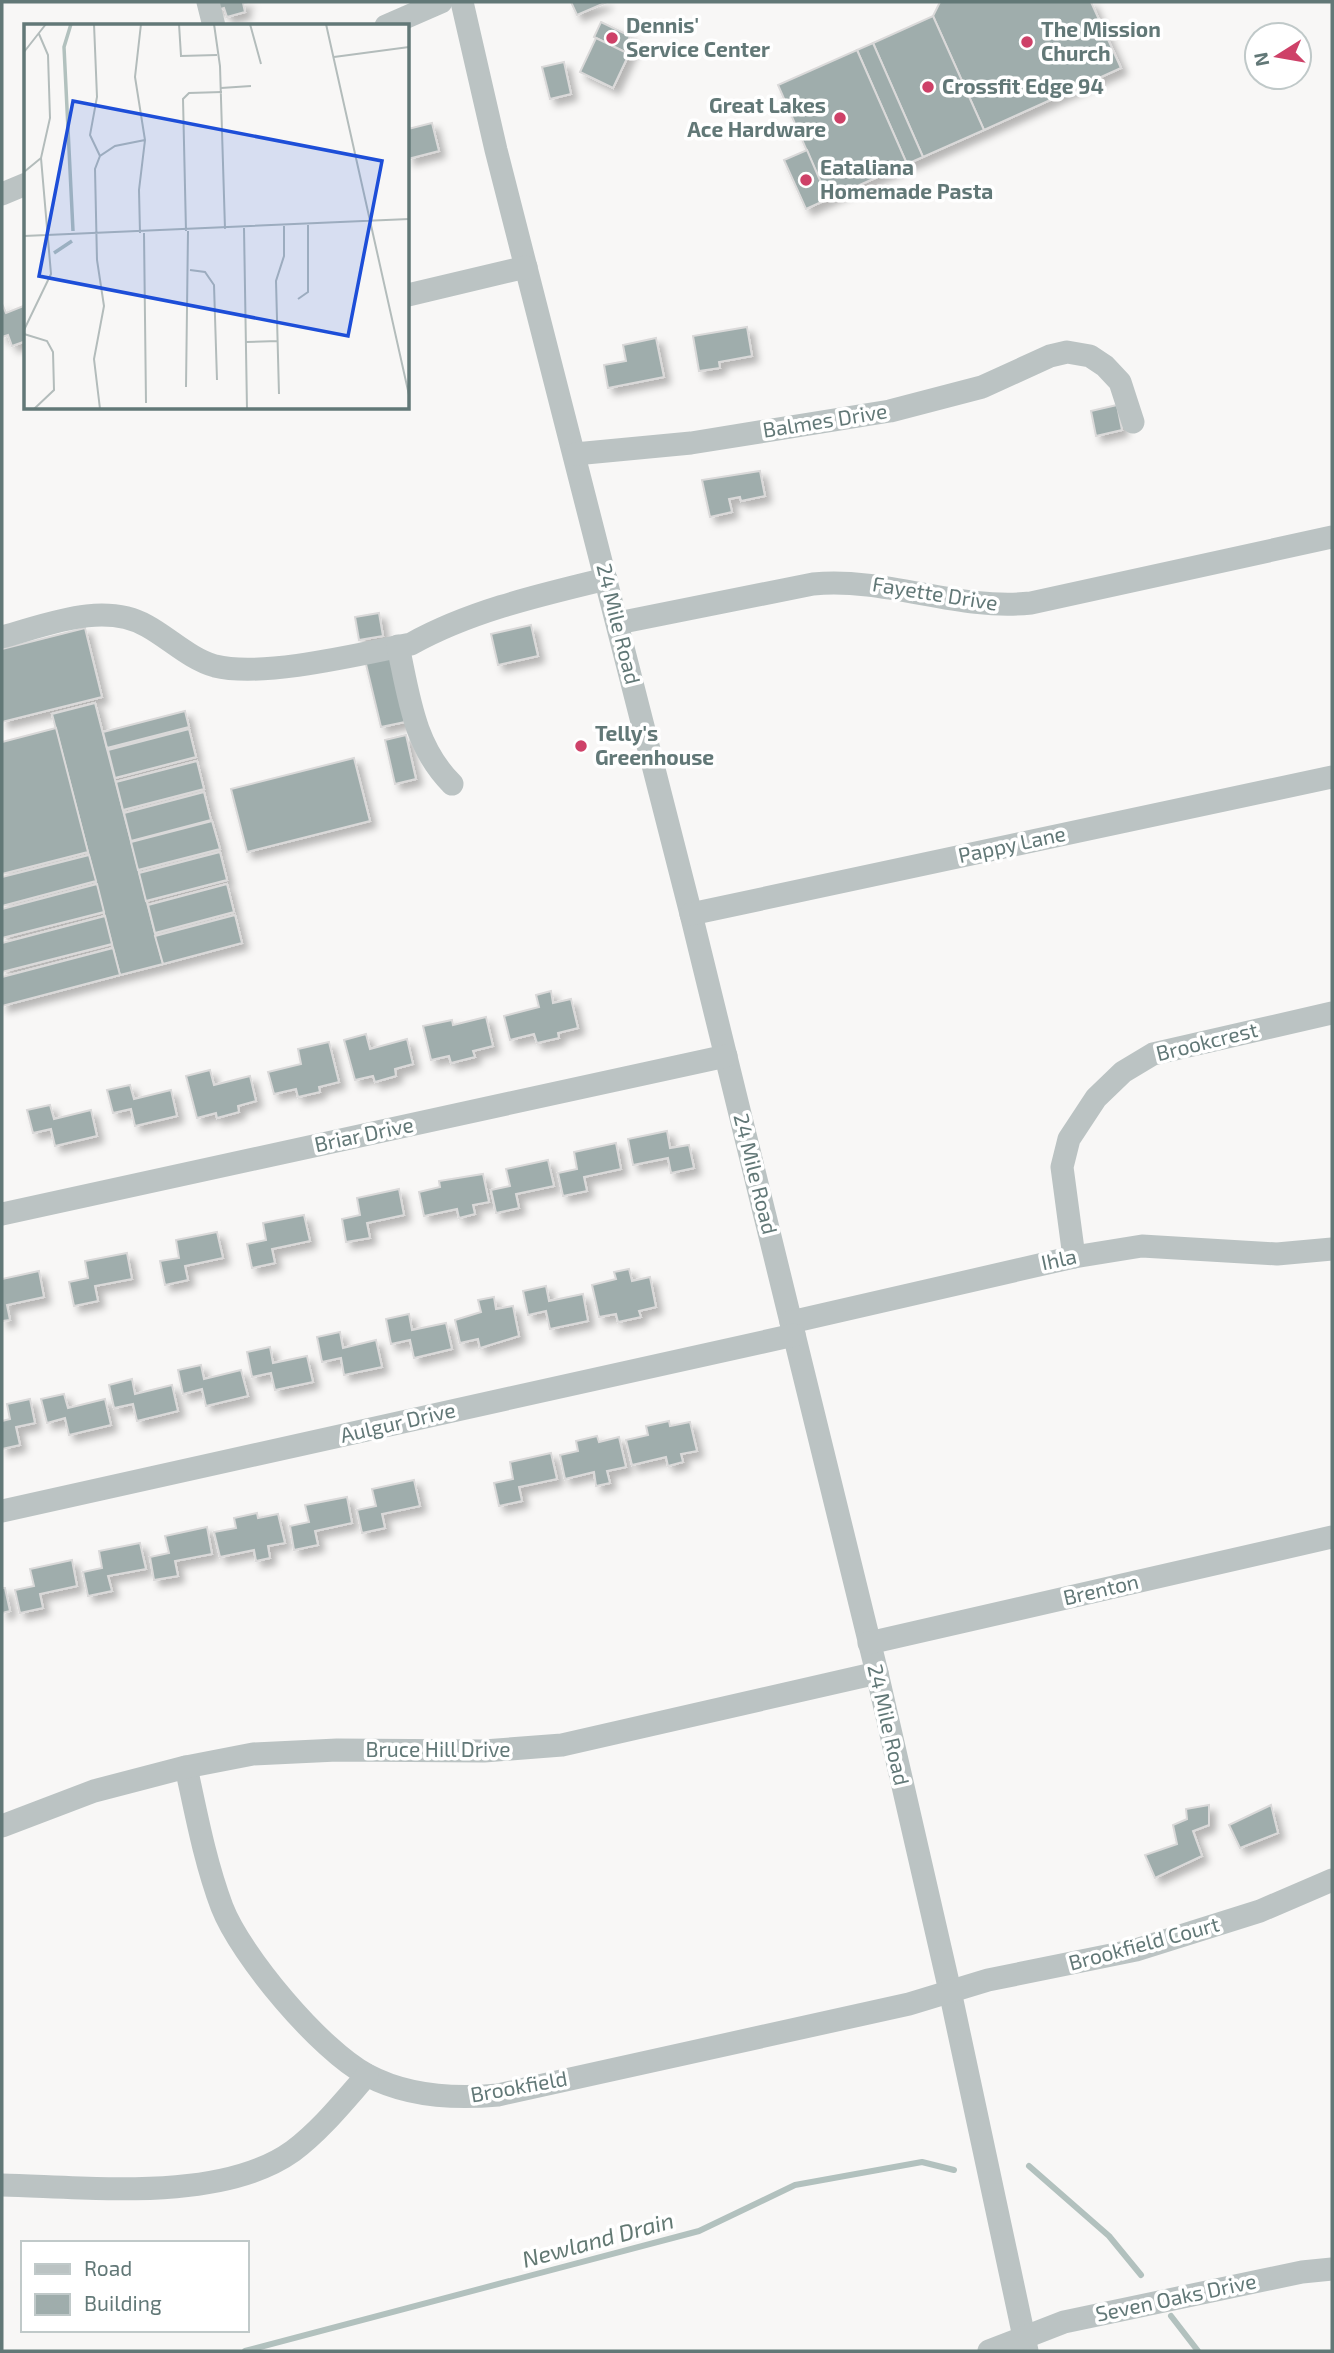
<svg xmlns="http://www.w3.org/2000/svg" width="1334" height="2353" font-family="'Exo 2',sans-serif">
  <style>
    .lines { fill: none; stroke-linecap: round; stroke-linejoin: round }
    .stream { stroke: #b2c1be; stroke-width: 6 }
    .building { fill: #9fadac; stroke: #dad9d9; stroke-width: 2; filter: url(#shadow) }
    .minor { stroke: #bbc3c3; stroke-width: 23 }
    .poi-dot { fill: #ce4168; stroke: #fff; stroke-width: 2.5 }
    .labels { text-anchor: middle; stroke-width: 7; stroke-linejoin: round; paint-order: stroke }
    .poi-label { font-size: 21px; font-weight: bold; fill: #627877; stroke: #fff; text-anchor: start }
    .street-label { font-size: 21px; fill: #627877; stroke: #fff }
    .water-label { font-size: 23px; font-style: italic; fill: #627872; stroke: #fff }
    .inset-river { fill: none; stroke: #b2c1be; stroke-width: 3.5 }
    .inset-road { fill: none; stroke: #b3bcbb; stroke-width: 2 }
    .view { fill: #1d4ed8; fill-opacity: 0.15; stroke: #1d4ed8; stroke-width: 3.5 }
    .inset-edge { fill: none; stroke: #627877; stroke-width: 3.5 }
  </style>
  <defs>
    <filter id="shadow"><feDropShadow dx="6" dy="6" stdDeviation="3.5" flood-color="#0004"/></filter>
  </defs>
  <rect width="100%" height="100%" fill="#f8f7f6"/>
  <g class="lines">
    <g class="stream">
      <path d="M1029,2166L1109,2236L1141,2275"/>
      <path d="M1171,2316L1198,2351"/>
      <path d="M245,2351L699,2231L795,2185L922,2162L954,2170"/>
    </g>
  </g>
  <g class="building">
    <path d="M215,2H249L243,3L245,12L227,17L224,8L217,10Z"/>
    <path d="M571,2H607L577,15Z"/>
    <path d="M940,2H1091L1121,68L984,130L933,16Z"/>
    <path d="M933,16L984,130L923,157L873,43Z"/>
    <path d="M601,22L630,36L627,43L633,46L629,54L594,37Z"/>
    <path d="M596,38L629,54L613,88L580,72Z"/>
    <path d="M873,43L923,157L907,164L857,50Z"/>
    <path d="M857,50L907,164L828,199L778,85Z"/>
    <path d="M564,62L571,94L550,99L542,67Z"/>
    <path d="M432,123L439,151L408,159V129Z"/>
    <path d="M807,150L828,199L806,209L784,160Z"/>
    <path d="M2,304L6,313L26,305V341L12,346L8,335L2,337Z"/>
    <path d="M747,327L752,356L719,362L720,368L699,371L693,336Z"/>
    <path d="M656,338L664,377L608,388L604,365L626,361L623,345Z"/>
    <path d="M1117,405L1122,430L1096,436L1091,411Z"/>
    <path d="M760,471L765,496L741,501L740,497L729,499L732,512L710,517L702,480Z"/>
    <path d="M379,613L383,636L359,640L355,617Z"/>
    <path d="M531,625L538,656L498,665L491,634Z"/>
    <path d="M85,628L102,697L2,722V649Z"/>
    <path d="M390,654L405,722L381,727L365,660Z"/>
    <path d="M95,703L163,964L120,975L52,714Z"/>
    <path d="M185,711L189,727L107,748L103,732Z"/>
    <path d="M56,728L88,852L2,874V742Z"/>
    <path d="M189,729L196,757L115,778L108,750Z"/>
    <path d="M406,735L416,779L395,784L385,740Z"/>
    <path d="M354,758L370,821L247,852L231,789Z"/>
    <path d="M197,761L204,789L123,810L116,782Z"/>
    <path d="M204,792L211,820L131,841L124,813Z"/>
    <path d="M212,821L220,849L138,870L131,842Z"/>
    <path d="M220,852L227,880L146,901L139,873Z"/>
    <path d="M89,855L96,881L2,906V877Z"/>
    <path d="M97,884L104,912L2,938V909Z"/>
    <path d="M227,884L234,912L155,933L148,905Z"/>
    <path d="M235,915L242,943L163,964L155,936Z"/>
    <path d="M105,916L112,944L2,972V943Z"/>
    <path d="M113,948L120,975L2,1006V977Z"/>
    <path d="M551,991L553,1003L571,999L578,1028L558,1033L559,1038L537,1043L534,1034L510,1040L504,1016L539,1007L536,995Z"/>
    <path d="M486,1017L493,1046L473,1051L475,1057L451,1063L449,1056L431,1060L423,1026L452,1020L453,1025Z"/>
    <path d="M366,1034L370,1049L407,1039L413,1064L395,1069L396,1076L375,1082L373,1076L355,1080L344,1040Z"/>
    <path d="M329,1042L339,1082L319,1087L320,1092L298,1097L296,1089L274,1094L268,1072L301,1064L298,1049Z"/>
    <path d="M210,1070L214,1085L250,1076L256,1101L238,1106L239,1112L217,1118L216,1113L197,1118L186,1076Z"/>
    <path d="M130,1085L134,1099L171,1090L177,1116L135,1126L131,1109L113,1113L107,1090Z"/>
    <path d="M50,1105L54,1119L91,1110L97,1136L55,1146L51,1129L33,1133L27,1110Z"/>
    <path d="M667,1131L670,1148L689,1145L694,1168L671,1173L668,1158L633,1165L628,1139Z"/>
    <path d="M616,1143L621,1169L584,1177L587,1191L563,1196L558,1173L577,1169L574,1152Z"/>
    <path d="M548,1160L554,1186L516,1194L519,1208L496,1213L491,1190L510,1186L506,1169Z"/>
    <path d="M483,1174L489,1202L473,1205L475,1214L459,1218L457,1209L424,1216L419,1192L440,1187L439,1181Z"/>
    <path d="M399,1189L404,1215L367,1223L370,1238L346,1242L342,1219L360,1215L357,1198Z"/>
    <path d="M304,1215L310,1241L272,1249L275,1263L252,1268L247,1244L266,1240L263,1223Z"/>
    <path d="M217,1232L223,1258L185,1266L188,1280L165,1285L160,1261L179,1258L176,1240Z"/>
    <path d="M127,1253L132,1279L95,1286L98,1301L74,1306L69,1282L88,1278L85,1261Z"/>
    <path d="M629,1269L632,1281L650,1277L656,1307L639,1311L641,1317L618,1322L616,1314L599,1317L592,1285L616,1279L614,1272Z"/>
    <path d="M39,1271L44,1297L7,1305L10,1320L2,1321V1279Z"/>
    <path d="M546,1286L549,1301L583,1294L588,1321L550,1329L546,1311L528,1315L523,1291Z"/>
    <path d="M494,1297L496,1309L513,1306L519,1336L480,1348L478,1339L460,1343L455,1320L481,1312L478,1300Z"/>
    <path d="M409,1314L412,1330L446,1323L452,1349L414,1358L410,1340L391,1344L386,1319Z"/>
    <path d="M340,1332L343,1348L376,1340L382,1367L344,1375L341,1358L322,1362L317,1337Z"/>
    <path d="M270,1347L273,1363L307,1356L313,1382L275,1390L271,1373L252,1377L247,1352Z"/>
    <path d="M201,1365L204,1379L241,1370L248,1396L206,1406L202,1389L183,1394L178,1370Z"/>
    <path d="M132,1379L135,1394L172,1385L178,1411L137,1421L133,1404L114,1408L109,1385Z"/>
    <path d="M64,1394L68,1408L105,1399L111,1425L69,1435L65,1418L47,1423L41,1399Z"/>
    <path d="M30,1399L35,1423L16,1427L20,1445L2,1449V1421L10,1419L7,1404Z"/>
    <path d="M669,1421L670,1426L690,1422L697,1451L681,1454L683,1462L668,1466L666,1457L632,1465L626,1440L648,1435L646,1426Z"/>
    <path d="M597,1436L599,1442L619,1437L626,1467L607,1471L610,1483L596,1486L594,1472L565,1479L560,1455L578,1451L576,1441Z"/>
    <path d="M551,1453L557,1479L519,1487L522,1501L499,1506L494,1483L513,1479L510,1462Z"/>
    <path d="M414,1480L420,1506L382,1514L385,1528L362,1533L357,1510L376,1506L372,1489Z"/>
    <path d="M347,1497L352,1523L315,1531L318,1545L294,1550L290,1526L309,1522L305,1505Z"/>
    <path d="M257,1513L258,1518L278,1514L285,1543L268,1546L270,1558L256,1561L254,1550L220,1557L214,1532L236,1528L234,1518Z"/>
    <path d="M207,1527L212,1554L175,1561L178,1576L154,1580L150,1557L169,1553L165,1536Z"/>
    <path d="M140,1543L146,1569L108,1576L112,1591L88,1596L83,1572L102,1568L99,1551Z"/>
    <path d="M72,1560L77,1586L40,1594L43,1608L20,1613L15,1590L34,1586L30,1569Z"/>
    <path d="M2,1588H5L10,1611L2,1613Z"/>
    <path d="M1209,1805V1825L1193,1831L1202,1856L1155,1878L1145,1855L1177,1844L1173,1825L1187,1819L1186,1809Z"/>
    <path d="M1271,1805L1278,1833L1240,1848L1229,1825Z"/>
  </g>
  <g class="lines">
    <g class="minor">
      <path d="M208,2L214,26"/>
      <path d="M462,2L496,150L691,914L877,1673L950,1991L1027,2351"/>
      <path d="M386,26L441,2"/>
      <path d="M2,194L26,184"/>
      <path d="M408,295L526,267"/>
      <path d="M575,454L691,443L890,411L982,387L1050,356L1067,352L1090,356L1105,366L1120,382L1133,422"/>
      <path d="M618,623L813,584C888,577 957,611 1031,603L1332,537"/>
      <path d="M2,637C47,625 103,601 147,626C169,638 190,659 215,666C263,678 361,654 411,644C470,611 540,595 606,579"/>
      <path d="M398,646C409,697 414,746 452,784"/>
      <path d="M691,914L1332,777"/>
      <path d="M2,1214L726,1056"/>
      <path d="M1074,1257L1062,1167L1069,1139L1096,1098L1123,1072L1153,1054L1332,1013"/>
      <path d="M791,1322L1074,1257L1142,1246L1277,1254L1332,1249"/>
      <path d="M2,1511L794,1335"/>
      <path d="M869,1643L1332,1537"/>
      <path d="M186,1767C196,1813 205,1862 222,1907C241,1956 320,2050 367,2075C406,2096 455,2099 498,2095L909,2004L988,1980L1136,1950L1260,1911L1332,1880"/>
      <path d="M2,1826L94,1791L186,1767L253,1754L337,1750L484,1751L562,1745L877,1673"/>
      <path d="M2,2185C86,2187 221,2203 293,2151C321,2130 344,2101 367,2075"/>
      <path d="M989,2351L1064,2322L1302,2272L1332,2269"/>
    </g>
  </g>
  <g class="poi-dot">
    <circle cx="612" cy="38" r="7"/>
    <circle cx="1027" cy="42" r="7"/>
    <circle cx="928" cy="87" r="7"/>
    <circle cx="840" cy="118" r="7"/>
    <circle cx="806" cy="180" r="7"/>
    <circle cx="581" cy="746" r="7"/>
  </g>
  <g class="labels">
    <g class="poi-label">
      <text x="626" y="33">Dennis'<tspan x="626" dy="24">Service Center</tspan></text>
      <text x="1041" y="37">The Mission<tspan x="1041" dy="24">Church</tspan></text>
      <text x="942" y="94">Crossfit Edge 94</text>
      <text x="826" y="113" text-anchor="end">Great Lakes<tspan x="826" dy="24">Ace Hardware</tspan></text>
      <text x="820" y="175">Eataliana<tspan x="820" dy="24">Homemade Pasta</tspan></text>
      <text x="595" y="741">Telly's<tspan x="595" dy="24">Greenhouse</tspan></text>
    </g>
    <g class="street-label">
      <text transform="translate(825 421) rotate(-9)" y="7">Balmes Drive</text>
      <text transform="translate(935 594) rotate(9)" y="7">Fayette Drive</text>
      <text transform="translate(618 624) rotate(76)" y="7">24 Mile Road</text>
      <text transform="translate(1012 845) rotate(-12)" y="7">Pappy Lane</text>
      <text transform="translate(1207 1042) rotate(-14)" y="7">Brookcrest</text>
      <text transform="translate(364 1135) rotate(-12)" y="7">Briar Drive</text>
      <text transform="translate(755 1174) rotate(76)" y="7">24 Mile Road</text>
      <text transform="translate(1059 1260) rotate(-12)" y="7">Ihla</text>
      <text transform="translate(398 1423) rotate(-13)" y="7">Aulgur Drive</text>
      <text transform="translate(1101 1590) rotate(-13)" y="7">Brenton</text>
      <text transform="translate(888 1725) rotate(77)" y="7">24 Mile Road</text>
      <text x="438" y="1757">Bruce Hill Drive</text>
      <text transform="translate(1144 1944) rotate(-15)" y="7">Brookfield Court</text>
      <text transform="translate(519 2087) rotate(-10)" y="7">Brookfield</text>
      <text transform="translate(1176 2298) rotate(-12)" y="7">Seven Oaks Drive</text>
    </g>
    <g class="water-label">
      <text transform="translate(598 2240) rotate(-15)" y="8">Newland Drain</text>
    </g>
  </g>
  <g transform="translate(24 24)">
    <rect width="385" height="385" fill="#f8f7f6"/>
    <path class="inset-river" d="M47,0L40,23L49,207M30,229L48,217"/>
    <path class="inset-road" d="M70,0L73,73L66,111L76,132M155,0L157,32L193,31M190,0L196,42L201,205M226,0L237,40M302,0L385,371M0,28L22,0M310,33L385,23M197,64L227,62M0,148L17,134M220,204L223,385M162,207L159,75L165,69L198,68M116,209L115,166L121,116L111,53L117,0M120,209L122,379M0,212L385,195M166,246L181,248L190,261L193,356M274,275L284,268V201M0,306L27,250L17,134L26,94L24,31L15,10M0,310L23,317L29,328L30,366L10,385M222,318L254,317M162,363L164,207M255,370L252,257L260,232V202M76,385L70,335L80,282L73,236L71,145L76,132L91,122L121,116"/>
    <path class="view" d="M49,77L358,137L324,312L15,252Z"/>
    <rect width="385" height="385" class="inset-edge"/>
  </g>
  <rect width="1334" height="2353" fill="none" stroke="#627877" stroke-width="7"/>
  <rect x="21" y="2241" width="228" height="91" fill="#ffffff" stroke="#c0c9c9" stroke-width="2"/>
  <rect x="35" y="2264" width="35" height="10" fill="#bbc3c3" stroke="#c0c9c9" stroke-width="2"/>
  <text x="84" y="2276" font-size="21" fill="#627877">Road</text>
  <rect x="35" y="2294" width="35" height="21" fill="#9fadac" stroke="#c0c9c9" stroke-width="2"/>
  <text x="84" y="2311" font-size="21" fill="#627877">Building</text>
  <g transform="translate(1278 56) rotate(259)"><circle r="33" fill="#ffffff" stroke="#c0c9c9" stroke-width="2"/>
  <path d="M0-5L12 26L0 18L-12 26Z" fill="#ce4168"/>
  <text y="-10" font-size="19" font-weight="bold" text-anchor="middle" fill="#627877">N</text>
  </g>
</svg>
